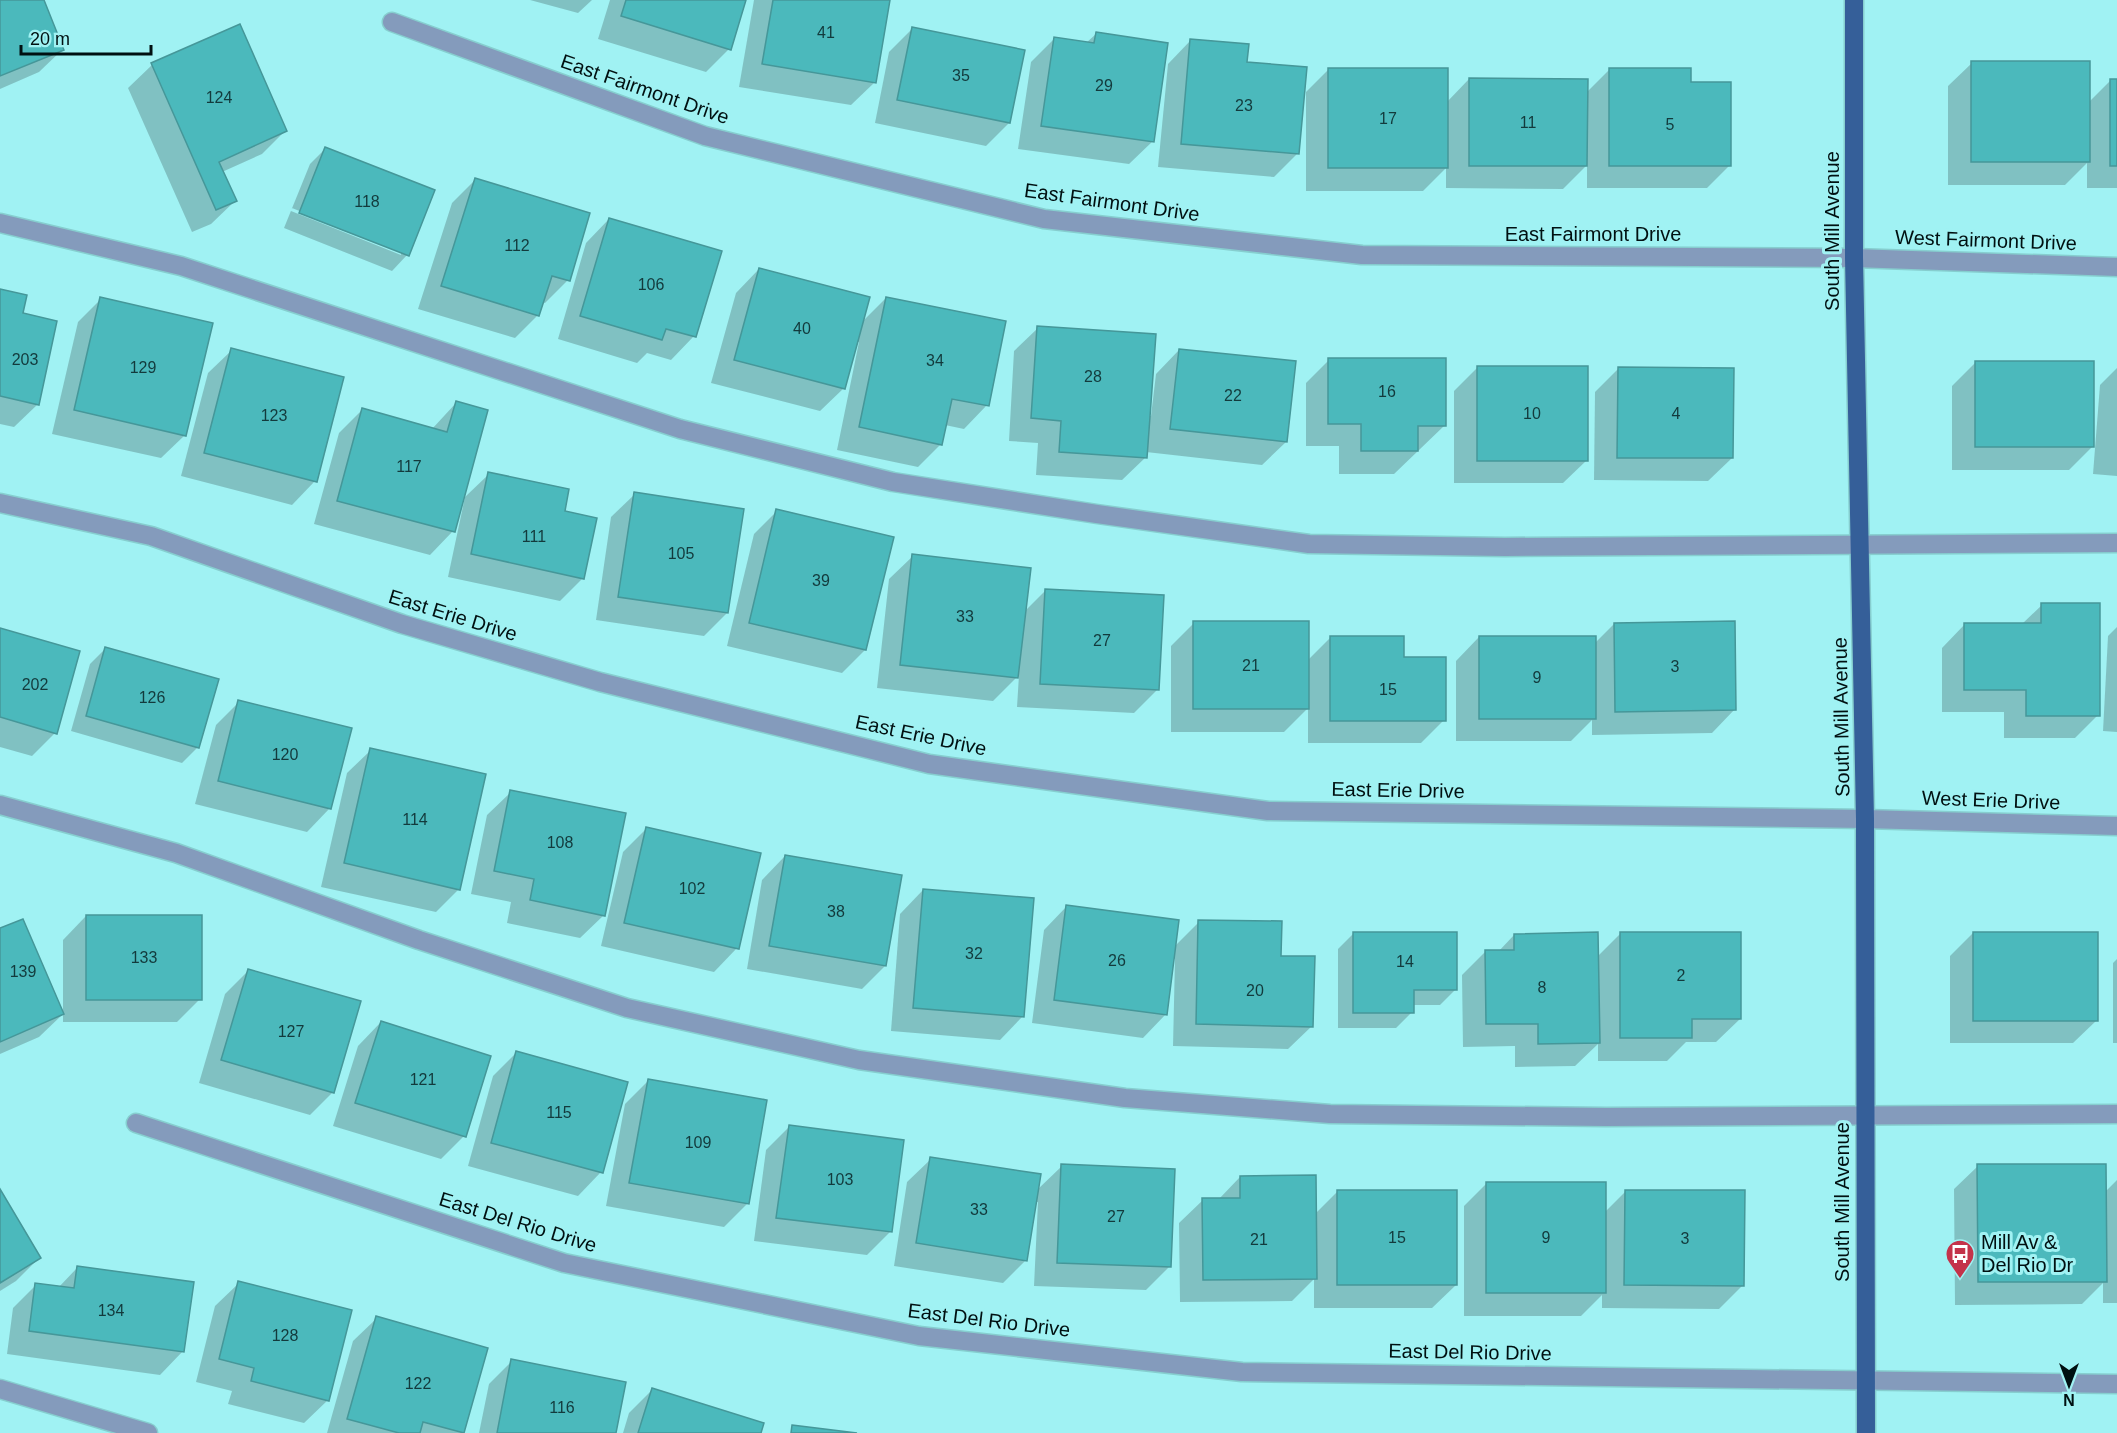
<svg xmlns="http://www.w3.org/2000/svg" width="2117" height="1433" font-family="Arial,sans-serif">
  <style>
    .shadow { fill: #0003; fill-rule: evenodd }
    .building { fill: #4bb9bc; stroke: #459799; stroke-width: 1.5 }
    .lines { fill: none; stroke-linecap: round; stroke-linejoin: round }
    .minor-casing { stroke: #86cecf; stroke-width: 21 }
    .major-casing { stroke: #86cecf; stroke-width: 21 }
    .minor { stroke: #849bbc; stroke-width: 18 }
    .major { stroke: #355f99; stroke-width: 18 }
    .labels { text-anchor: middle; stroke-width: 6; stroke-linejoin: round; paint-order: stroke }
    .number-label { font-size: 16px; fill: #133a3c }
    .street-label { font-size: 20px; fill: #001011; stroke: #a0f2f3 }
    .poi-label { font-size: 20px; fill: #001011; stroke: #a0f2f3; text-anchor: start }
  </style>
  <rect width="100%" height="100%" fill="#a0f2f3"/>
  <g class="shadow">
    <path d="M0,0H42L63,49L39,72L0,89Z"/>
    <path d="M530,0H592L578,13Z"/>
    <path d="M610,0H744L729,49L706,72L598,39Z"/>
    <path d="M754,0H889L875,82L851,105L739,87Z"/>
    <path d="M239,26L285,131L262,154L222,172L235,201L211,224L192,232L128,88L152,65Z"/>
    <path d="M912,29L1009,123L986,146L875,123L889,52Z"/>
    <path d="M1096,34L1153,141L1129,164L1018,149L1031,62L1054,39L1086,43Z"/>
    <path d="M1191,40L1298,153L1274,177L1158,167L1168,64Z"/>
    <path d="M1972,63L2089,102L2110,81H2117V188H2087V163L2065,185H1948V86Z"/>
    <path d="M1329,69L1446,103L1469,79L1586,93L1610,69L1689,84L1730,165L1707,188H1587V165L1563,189L1446,188V168L1423,191H1306V92Z"/>
    <path d="M326,148L407,255L392,271L284,228L310,164ZM292,208L401,252V255L291,211Z"/>
    <path d="M475,180L568,280L545,303L542,302L538,315L515,338L418,309L452,203Z"/>
    <path d="M609,219L694,336L671,360L647,353L637,363L558,339L586,243Z"/>
    <path d="M759,269L861,323L886,298L987,405L964,429L945,425L941,444L918,467L837,450L859,342H856L844,388L820,411L711,383L736,293Z"/>
    <path d="M0,291L38,404L14,427L0,424Z"/>
    <path d="M101,299L185,435L161,458L52,434L78,322Z"/>
    <path d="M1038,328L1149,416H1151L1156,374L1179,350L1286,442L1262,465L1146,452V457L1122,480L1036,475L1038,443L1009,441L1014,351Z"/>
    <path d="M232,350L315,481L292,505L181,476L208,373Z"/>
    <path d="M1329,360L1444,426L1394,474H1339V446H1306V383Z"/>
    <path d="M1975,363L2092,447L2069,470H1952V386Z"/>
    <path d="M1477,368L1587,460L1563,483H1454V391Z"/>
    <path d="M2117,368V476L2093,474L2100,385Z"/>
    <path d="M1618,369L1732,458L1708,481L1594,480L1595,392Z"/>
    <path d="M456,403L453,531L430,555L314,524L339,433L362,410L432,429Z"/>
    <path d="M489,474L563,512L583,578L560,601L448,577L465,497Z"/>
    <path d="M635,494L727,613L704,636L596,620L611,517Z"/>
    <path d="M777,511L865,650L842,673L727,646L754,534Z"/>
    <path d="M913,556L1024,612L1046,590L1157,690L1134,713L1017,707L1019,675L993,701L877,688L889,579Z"/>
    <path d="M2042,605L2098,715L2075,738H2004V712H1942V648L1965,624H2022Z"/>
    <path d="M1194,623L1307,661L1331,637L1402,658L1444,720L1421,743H1308V708L1284,732H1171V646Z"/>
    <path d="M1614,624L1735,709L1712,733L1592,735V720L1571,741H1456V661L1479,637L1594,644Z"/>
    <path d="M2117,627V732L2103,731L2108,636Z"/>
    <path d="M0,629L55,733L32,756L0,747Z"/>
    <path d="M106,648L198,747L182,763L71,731L90,664Z"/>
    <path d="M239,702L330,808L307,832L195,804L216,725Z"/>
    <path d="M371,750L459,889L436,912L321,887L347,773Z"/>
    <path d="M511,792L604,915L580,938L507,923L511,902L471,894L487,815Z"/>
    <path d="M646,829L737,948L714,972L601,946L623,852Z"/>
    <path d="M785,856L885,966L862,989L747,969L762,880Z"/>
    <path d="M923,890L1023,1016L1000,1040L891,1031L900,914Z"/>
    <path d="M1067,906L1175,946L1199,922L1279,957L1312,1026L1288,1049L1173,1046L1175,959L1173,958L1166,1014L1143,1038L1032,1023L1044,930Z"/>
    <path d="M86,916L200,999L177,1022H63V940Z"/>
    <path d="M0,930L63,1014L39,1037L0,1054Z"/>
    <path d="M1354,933L1456,989L1440,1005H1412V1012L1396,1028H1338V949Z"/>
    <path d="M1621,933L1740,1019L1716,1042H1686L1667,1061H1598V1044L1575,1066L1515,1067V1046L1463,1047L1462,975L1485,952H1498L1514,935L1597,957Z"/>
    <path d="M1973,933L2097,1020L2073,1043H1950V956Z"/>
    <path d="M2117,959V1043H2113V963Z"/>
    <path d="M249,970L333,1092L310,1115L199,1083L225,994Z"/>
    <path d="M381,1022L464,1136L441,1159L333,1126L358,1046Z"/>
    <path d="M516,1053L601,1172L578,1196L468,1166L493,1076Z"/>
    <path d="M648,1081L748,1203L724,1227L606,1206L625,1104Z"/>
    <path d="M789,1127L890,1232L867,1255L754,1241L766,1150Z"/>
    <path d="M931,1159L1037,1190L1062,1166L1169,1267L1146,1290L1034,1286L1038,1202H1036L1026,1260L1003,1283L894,1266L907,1182Z"/>
    <path d="M1978,1166L2105,1192L2117,1180V1303H2103V1283L2082,1304L1955,1305L1954,1189Z"/>
    <path d="M1240,1177L1315,1214L1338,1191L1456,1285L1432,1308H1314V1279L1292,1301L1180,1302L1179,1223L1203,1200H1218Z"/>
    <path d="M1487,1183L1604,1213L1626,1191L1743,1285L1719,1309L1602,1308V1295L1581,1316H1464V1206Z"/>
    <path d="M0,1192L39,1258L16,1281L0,1291Z"/>
    <path d="M77,1268L183,1351L160,1375L7,1354L13,1308L36,1285L58,1288Z"/>
    <path d="M239,1283L328,1400L304,1423L228,1404L232,1391L196,1382L215,1306Z"/>
    <path d="M377,1318L463,1432L462,1433H327L353,1341Z"/>
    <path d="M512,1361L614,1433H479L489,1384Z"/>
    <path d="M653,1389L760,1433H623L629,1413Z"/>
  </g>
  <g class="building">
    <path d="M0,0H44L64,50L0,76Z"/>
    <path d="M626,0H746L731,50L621,16Z"/>
    <path d="M773,0H890L876,83L762,64Z"/>
    <path d="M240,24L287,131L219,162L237,201L216,210L151,63Z"/>
    <path d="M912,27L1025,50L1010,123L897,100Z"/>
    <path d="M1096,32L1168,43L1154,142L1041,126L1054,37L1094,43Z"/>
    <path d="M1190,39L1249,44L1247,62L1307,67L1299,154L1181,144Z"/>
    <rect x="1971" y="61" width="119" height="101"/>
    <rect x="1328" y="68" width="120" height="100"/>
    <path d="M1609,68H1691V82H1731V166H1609Z"/>
    <path d="M1469,78L1588,79L1587,166H1469Z"/>
    <rect x="2110" y="79" width="7" height="87"/>
    <path d="M325,147L435,190L409,256L299,213Z"/>
    <path d="M475,178L590,213L570,281L552,276L539,316L441,286Z"/>
    <path d="M609,218L722,251L696,337L666,329L662,340L580,316Z"/>
    <path d="M759,268L870,297L845,389L734,360Z"/>
    <path d="M0,289L27,295L23,313L57,321L39,405L0,396Z"/>
    <path d="M100,297L213,323L186,436L74,410Z"/>
    <path d="M886,297L1006,321L989,406L952,399L942,445L859,427Z"/>
    <path d="M1037,326L1156,334L1147,458L1059,452L1061,421L1031,418Z"/>
    <path d="M231,348L344,377L317,482L204,453Z"/>
    <path d="M1179,349L1296,361L1287,442L1170,429Z"/>
    <path d="M1328,358H1446V426H1418V451H1361V424H1328Z"/>
    <rect x="1975" y="361" width="119" height="86"/>
    <rect x="1477" y="366" width="111" height="95"/>
    <path d="M1618,367L1734,368L1733,458H1617Z"/>
    <path d="M456,401L488,410L455,532L337,501L362,408L447,432Z"/>
    <path d="M488,472L569,489L565,511L597,518L584,579L471,554Z"/>
    <path d="M634,492L744,509L728,613L618,597Z"/>
    <path d="M776,509L894,537L866,650L749,623Z"/>
    <path d="M912,554L1031,568L1018,678L900,665Z"/>
    <path d="M1045,589L1164,595L1159,690L1040,684Z"/>
    <path d="M2041,603H2100V716H2026V690H1964V623H2041Z"/>
    <rect x="1193" y="621" width="116" height="88"/>
    <path d="M1735,621L1736,710L1615,712L1614,623Z"/>
    <path d="M0,628L80,651L57,734L0,717Z"/>
    <path d="M1330,636H1404V657H1446V721H1330Z"/>
    <rect x="1479" y="636" width="117" height="83"/>
    <path d="M105,647L219,679L199,748L86,716Z"/>
    <path d="M238,700L352,728L331,809L218,781Z"/>
    <path d="M370,748L486,774L460,890L344,863Z"/>
    <path d="M510,790L626,813L605,916L530,900L534,879L494,871Z"/>
    <path d="M646,827L761,853L739,949L624,923Z"/>
    <path d="M785,855L902,875L886,966L769,946Z"/>
    <path d="M923,889L1034,898L1024,1017L913,1008Z"/>
    <path d="M1066,905L1179,920L1167,1015L1054,1000Z"/>
    <rect x="86" y="915" width="116" height="85"/>
    <path d="M23,919L64,1014L0,1042V928Z"/>
    <path d="M1198,920L1282,921L1281,956H1315L1313,1027L1196,1024Z"/>
    <path d="M1353,932H1457V990H1414V1013H1353Z"/>
    <path d="M1598,932L1600,1043L1538,1044V1024H1486L1485,950H1514V934Z"/>
    <path d="M1620,932H1741V1019H1692V1038H1620Z"/>
    <rect x="1973" y="932" width="125" height="89"/>
    <path d="M248,969L361,1001L334,1093L221,1060Z"/>
    <path d="M381,1021L491,1056L466,1137L355,1103Z"/>
    <path d="M516,1051L628,1082L603,1173L491,1143Z"/>
    <path d="M648,1079L767,1100L749,1204L629,1183Z"/>
    <path d="M789,1125L904,1140L892,1232L776,1218Z"/>
    <path d="M930,1157L1041,1174L1027,1261L916,1243Z"/>
    <path d="M1061,1164L1175,1169L1171,1267L1057,1263Z"/>
    <path d="M1977,1164H2106L2107,1282H1978Z"/>
    <path d="M1316,1175L1317,1279L1203,1280L1202,1198H1240V1176Z"/>
    <rect x="1486" y="1182" width="120" height="111"/>
    <path d="M0,1189L41,1258L0,1283Z"/>
    <rect x="1337" y="1190" width="120" height="95"/>
    <path d="M1625,1190H1745L1744,1286L1624,1285Z"/>
    <path d="M77,1266L194,1282L184,1352L29,1331L35,1283L74,1288Z"/>
    <path d="M238,1281L352,1310L329,1401L251,1381L254,1368L219,1359Z"/>
    <path d="M376,1316L488,1348L464,1433L423,1422L420,1433H399L347,1419Z"/>
    <path d="M511,1359L626,1382L616,1433H497Z"/>
    <path d="M652,1388L764,1423L761,1433H638Z"/>
    <path d="M792,1425L857,1433H791Z"/>
  </g>
  <g class="lines">
    <g class="minor-casing">
      <g id="minor">
        <path d="M392,22L705,136L1044,219L1362,255L1854,258L2117,267"/>
        <path d="M0,223L181,266L680,429L893,482L1097,514L1309,544L1505,547L2117,543"/>
        <path d="M0,503L151,536L402,624L600,682L929,764L1268,811L1865,819L2117,826"/>
        <path d="M0,805L176,853L419,940L627,1008L859,1060L1125,1098L1330,1114L1606,1117L2117,1114"/>
        <path d="M136,1123L564,1263L919,1336L1242,1372L2117,1384"/>
        <path d="M0,1389L148,1433"/>
      </g>
    </g>
    <g class="major-casing">
      <path id="major" d="M1854,0V258L1865,819L1866,1433"/>
    </g>
    <use href="#minor" class="minor"/>
    <use href="#major" class="major"/>
  </g>
  <defs>
    <g id="bus-pin" transform="scale(1.5)"><path d="M0 17L-7.5 6A9.5 9.5 0 1 1 7.5 6Z" fill="#c4334a" stroke="#a0f2f3"/><path d="M-5-6H5V4H4V6H2V4H-2V6H-4V4H-5ZM-3.5-4V0h7V-4ZM-3.5 1.2v1.5H-2V1.2ZM2 1.2v1.5H3.5V1.2Z" fill="#fff"/></g>
  </defs>
  <g fill-rule="evenodd">
    <use href="#bus-pin" x="1960" y="1254"/>
  </g>
  <g class="labels">
    <g class="number-label">
      <text x="826" y="38">41</text>
      <text x="961" y="81">35</text>
      <text x="1104" y="91">29</text>
      <text x="219" y="103">124</text>
      <text x="1244" y="111">23</text>
      <text x="1388" y="124">17</text>
      <text x="1528" y="128">11</text>
      <text x="1670" y="130">5</text>
      <text x="367" y="207">118</text>
      <text x="517" y="251">112</text>
      <text x="651" y="290">106</text>
      <text x="802" y="334">40</text>
      <text x="25" y="365">203</text>
      <text x="935" y="366">34</text>
      <text x="143" y="373">129</text>
      <text x="1093" y="382">28</text>
      <text x="1387" y="397">16</text>
      <text x="1233" y="401">22</text>
      <text x="1532" y="419">10</text>
      <text x="1676" y="419">4</text>
      <text x="274" y="421">123</text>
      <text x="409" y="472">117</text>
      <text x="534" y="542">111</text>
      <text x="681" y="559">105</text>
      <text x="821" y="586">39</text>
      <text x="965" y="622">33</text>
      <text x="1102" y="646">27</text>
      <text x="1251" y="671">21</text>
      <text x="1675" y="672">3</text>
      <text x="1537" y="683">9</text>
      <text x="35" y="690">202</text>
      <text x="1388" y="695">15</text>
      <text x="152" y="703">126</text>
      <text x="285" y="760">120</text>
      <text x="415" y="825">114</text>
      <text x="560" y="848">108</text>
      <text x="692" y="894">102</text>
      <text x="836" y="917">38</text>
      <text x="974" y="959">32</text>
      <text x="144" y="963">133</text>
      <text x="1117" y="966">26</text>
      <text x="1405" y="967">14</text>
      <text x="23" y="977">139</text>
      <text x="1681" y="981">2</text>
      <text x="1542" y="993">8</text>
      <text x="1255" y="996">20</text>
      <text x="291" y="1037">127</text>
      <text x="423" y="1085">121</text>
      <text x="559" y="1118">115</text>
      <text x="698" y="1148">109</text>
      <text x="840" y="1185">103</text>
      <text x="979" y="1215">33</text>
      <text x="1116" y="1222">27</text>
      <text x="1397" y="1243">15</text>
      <text x="1546" y="1243">9</text>
      <text x="1685" y="1244">3</text>
      <text x="1259" y="1245">21</text>
      <text x="111" y="1316">134</text>
      <text x="285" y="1341">128</text>
      <text x="418" y="1389">122</text>
      <text x="562" y="1413">116</text>
    </g>
    <g class="street-label">
      <text transform="translate(645 89) rotate(19)" y="7">East Fairmont Drive</text>
      <text transform="translate(1112 202) rotate(8)" y="7">East Fairmont Drive</text>
      <text transform="translate(1832 231) rotate(-90)" y="7">South Mill Avenue</text>
      <text x="1593" y="241">East Fairmont Drive</text>
      <text transform="translate(1986 240) rotate(2)" y="7">West Fairmont Drive</text>
      <text transform="translate(453 615) rotate(17)" y="7">East Erie Drive</text>
      <text transform="translate(1841 717) rotate(-91)" y="7">South Mill Avenue</text>
      <text transform="translate(921 735) rotate(12)" y="7">East Erie Drive</text>
      <text transform="translate(1398 790) rotate(1)" y="7">East Erie Drive</text>
      <text transform="translate(1991 800) rotate(2)" y="7">West Erie Drive</text>
      <text transform="translate(1842 1202) rotate(-90)" y="7">South Mill Avenue</text>
      <text transform="translate(518 1222) rotate(17)" y="7">East Del Rio Drive</text>
      <text transform="translate(989 1320) rotate(7)" y="7">East Del Rio Drive</text>
      <text transform="translate(1470 1352) rotate(1)" y="7">East Del Rio Drive</text>
    </g>
    <g class="poi-label">
      <text x="1981" y="1249">Mill Av &amp;<tspan x="1981" dy="23">Del Rio Dr</tspan></text>
    </g>
  </g>
  <g transform="translate(2069 1385) rotate(180)" stroke="#a0f2f3" stroke-width="4.5" paint-order="stroke">
  <path d="M0-4.5L10 22L0 15L-10 22Z" fill="#001011"/>
  <text y="-9" font-size="16" font-weight="bold" text-anchor="middle" fill="#001011">N</text>
  </g>
  <path d="M21 45v9h130v-9" fill="none" stroke="#001011" stroke-width="3"/>
  <text x="30" y="45" font-size="18" fill="#001011" stroke="#a0f2f3" stroke-width="4.5" paint-order="stroke">20 m</text>
</svg>
